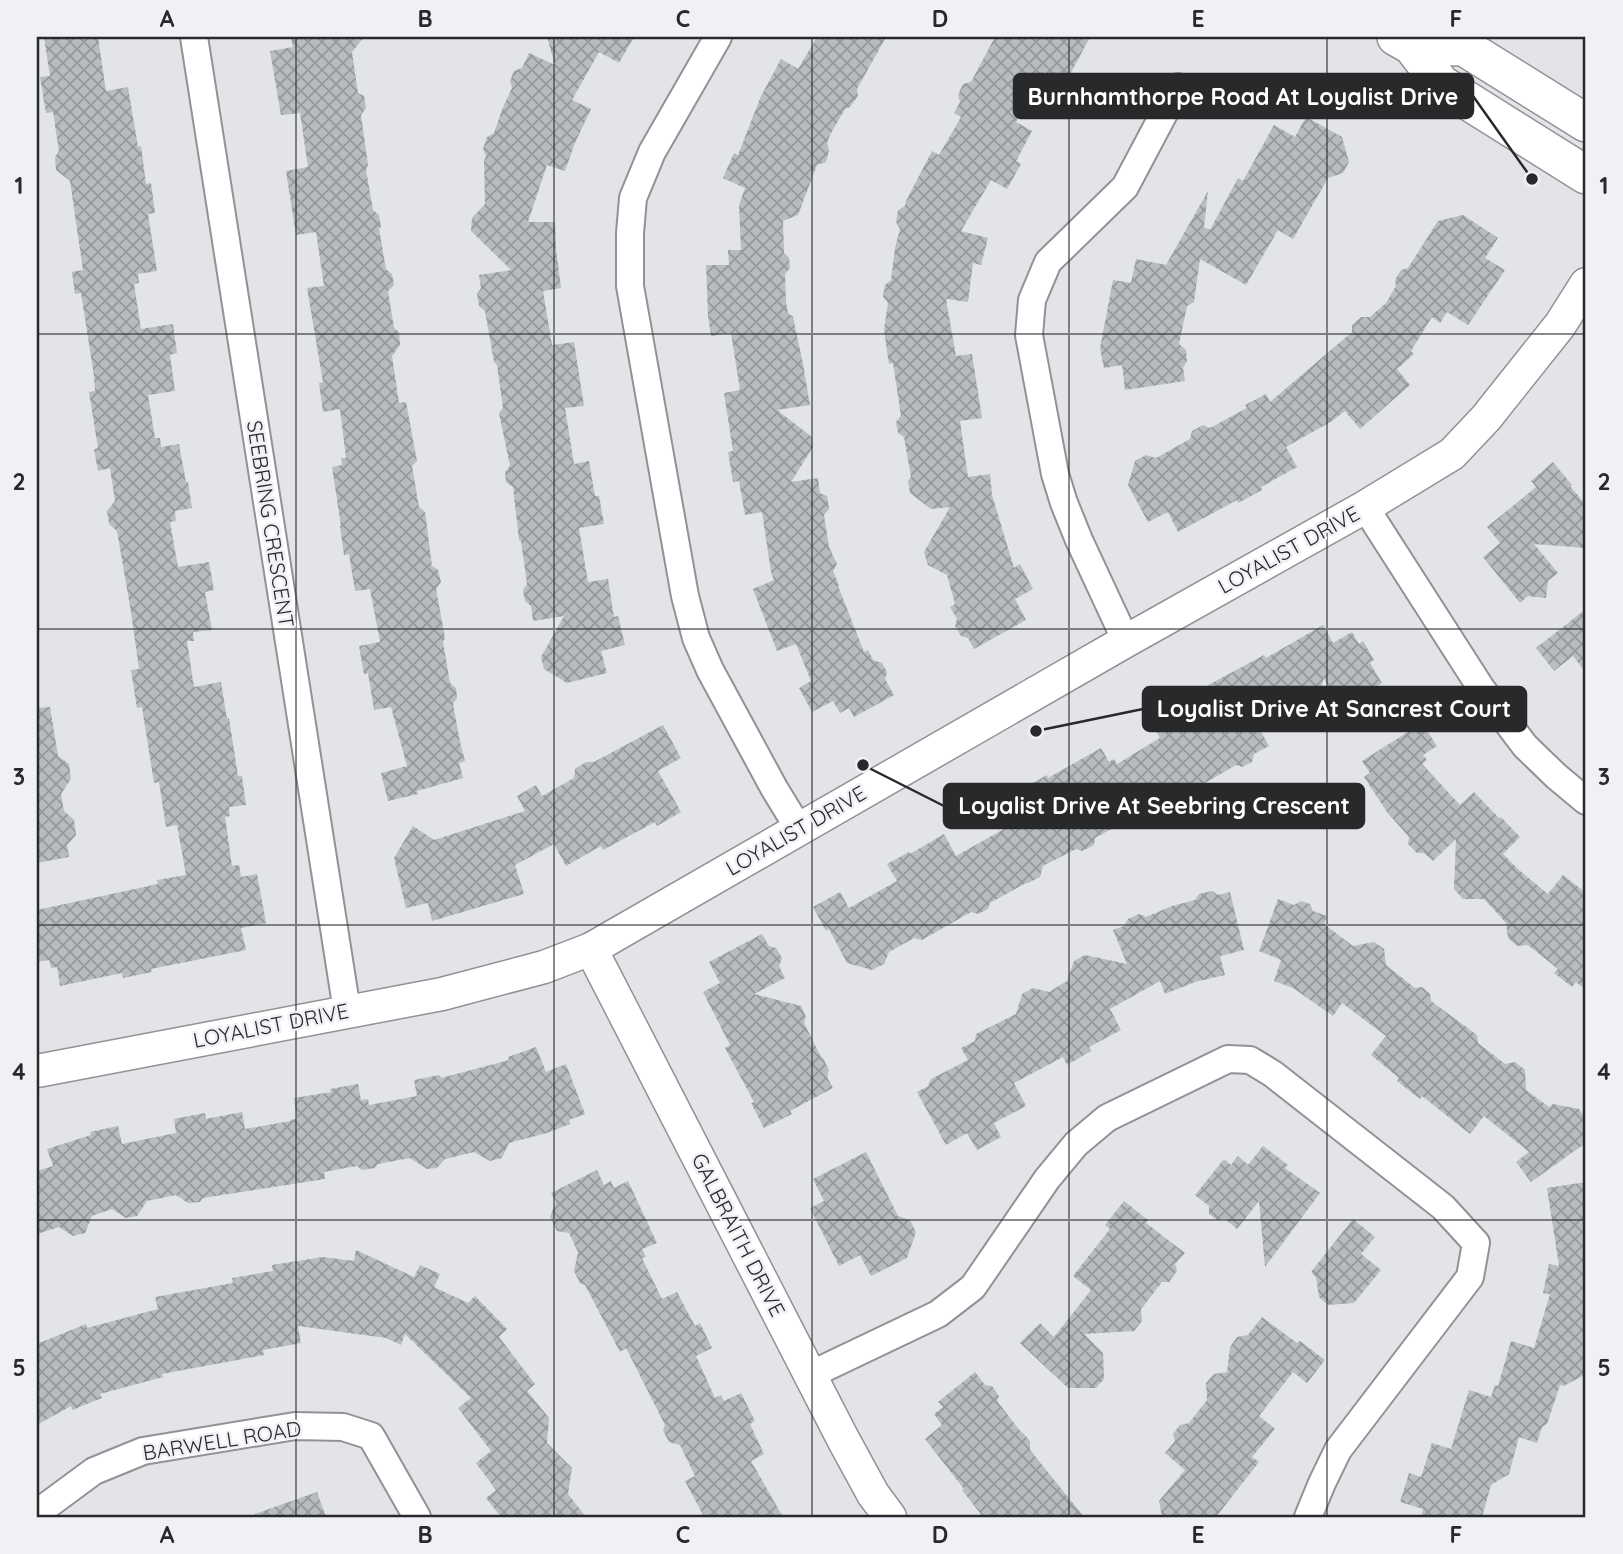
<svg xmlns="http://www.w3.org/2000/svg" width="1623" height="1554" font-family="Quicksand,sans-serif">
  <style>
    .building { fill: url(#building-cross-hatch) }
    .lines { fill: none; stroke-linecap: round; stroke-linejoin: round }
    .minor-casing { stroke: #909296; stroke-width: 30 }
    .tertiary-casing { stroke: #909296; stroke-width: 35 }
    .secondary-casing { stroke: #909296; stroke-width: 40 }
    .minor { stroke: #fff; stroke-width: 26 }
    .tertiary { stroke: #fff; stroke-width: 32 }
    .secondary { stroke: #fff; stroke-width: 37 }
    .grid { fill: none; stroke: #28292b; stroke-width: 2; stroke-opacity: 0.55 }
    .labels { text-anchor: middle; stroke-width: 5; stroke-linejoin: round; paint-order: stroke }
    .street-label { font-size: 21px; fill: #28292b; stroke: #f0f1f6 }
    .leader { fill: none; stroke: #28292b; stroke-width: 2.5 }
    .callout-dot { fill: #28292b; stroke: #f0f1f6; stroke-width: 2.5 }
    .callout { fill: #28292b; stroke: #28292b; stroke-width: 2.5 }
    .callout-label { font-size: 23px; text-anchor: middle; font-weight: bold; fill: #fff }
    .neatline { fill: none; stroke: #28292b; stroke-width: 2.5 }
    .grid-label { font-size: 23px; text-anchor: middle; font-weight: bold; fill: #28292b }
  </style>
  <defs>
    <pattern id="building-cross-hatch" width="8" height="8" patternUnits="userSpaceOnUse" patternTransform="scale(1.75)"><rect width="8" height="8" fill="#b8bcbf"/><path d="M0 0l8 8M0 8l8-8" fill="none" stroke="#96999b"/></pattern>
  </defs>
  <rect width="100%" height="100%" fill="#e3e4e8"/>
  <g class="building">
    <path d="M44,37H98L106,91L128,87L138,147L141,146L146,184L151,183L155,213L148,214L157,271L138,274L139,283L134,284L141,329L173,324L177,353L170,355L175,391L148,395L155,438H160L161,447L179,444L186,482H188L192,508L175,511L176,521L170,522L178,567L209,562L214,590L205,592L212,630L193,632L194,641H187L194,687L221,682L227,719L229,718L238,776H242L246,805L229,807L230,816L225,817L232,866L239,865L241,877L257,874L266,923L241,928L246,950L151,969L152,972L123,978L122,973L60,986L57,967L51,968L49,960L37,962V910L158,884L157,880L186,875L177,825L166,827L159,782L154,783L142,707L137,708L131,670L139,669L131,612L117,531L109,524L107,511L115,501L110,468L98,471L94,449L98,448L89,392L95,391L94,376L81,293L75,294L72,272L83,270L70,181L56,170L55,157L59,151L53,112L46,113L40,77L50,76Z"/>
    <path d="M291,37H364L352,52L358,93L364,96L366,108L361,115L368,165L366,170L373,210L379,215L381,227L379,229L386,269L392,274L394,285L388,291L394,328L399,332L400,345L392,356L399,403L406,402L417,461L412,466L419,507L425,512L432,566L438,570L441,582L436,589L445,638L443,642L450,683L456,688L457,698L453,704L460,742L465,761L459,763L463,778L417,791L418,794L388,801L381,773L407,766L391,707L374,710L368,673L364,674L359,646L380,642L370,589L355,591L349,554L344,555L340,526H341L332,467L342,465L341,458H346L340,409L323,412L319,383L323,382L307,288L324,286L316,232L296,235L286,171L308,167L300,113L281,115L270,51L293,47Z"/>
    <path d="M547,37H634L619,63L599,52L572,100L591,109L575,143L565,171L547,165L528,222H555L556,249L561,288L543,291L552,345L574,342L584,406L565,408L574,464L589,461L595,496H599L604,524L579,528L588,582L608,579L614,617L618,616L625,645L601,651L607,673L567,683L544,669L541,657L564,616L533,621L531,606L525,601L523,590L527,584L521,541L519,540L513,487L506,482L505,472L510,466L499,413L503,408L497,365L494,362L485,311L479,306L477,294L481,288L479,275L511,270L471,231L472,218L485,204L484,161L486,156L483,149L487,137L494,133L503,107L512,88L510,81L514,71L522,68L529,53L555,65Z"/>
    <path d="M817,37H886L857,89L858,96L850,107L845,109L830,135L827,143L829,150L826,162L817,165L798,215L783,221L784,253L789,258L790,268L785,274L786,302L788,313L793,317L803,364L810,405L777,410L812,437L813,447L791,482L818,478L820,493L827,496L829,509L824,515L829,547L837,564L833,571L839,585L838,586L864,652L868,650L873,660L882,663L887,672L885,679L894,695L854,717L849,708L840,713L833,701L812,712L799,688L811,681L796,644L777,651L753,589L774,580L771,572L762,512L745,515L739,481L733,482L728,452L733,451L724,393L740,390L731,333L711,336L708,316L706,265H729L728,250H741L739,205L745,188L723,178L734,153L738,155L761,96L781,59L798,69Z"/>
    <path d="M995,37H1090L1065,84L1045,72L1038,84L1037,83L1016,122L1032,131L1016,161L1021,164L1007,189L991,180L961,231L988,238L981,265L973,263L968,302L946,299L956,356L972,354L982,418L960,421L968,477L990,474L992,495L1014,568L1020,564L1033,589L1015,599L1026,620L974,649L968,638L961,636L955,626L957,619L950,607L955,604L947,575L928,565L924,552L950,507L931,509L910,493L908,481L911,477L904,437L898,433L896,422L901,416L893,363L889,364L884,330L888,303L883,297L885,285L891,280L895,248L900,229L896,222L898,210L905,206L906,201L932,151L939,155L961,117L954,113L960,102L958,95L963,84L971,82Z"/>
    <path d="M1306,117L1342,137L1349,162L1343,173L1328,178L1293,239L1278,230L1246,285L1200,259L1194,302L1187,306L1179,344L1186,350L1187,361L1183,368L1185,381L1125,390L1122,365L1104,368L1100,348L1113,280L1131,283L1136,259L1166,265L1208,191L1204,227L1210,230L1238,178L1243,181L1274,125L1295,137Z"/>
    <path d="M1463,215L1498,238L1485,258L1505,270L1468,325L1447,312L1440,323L1432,317L1411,351L1414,354L1397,369L1410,385L1360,429L1345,411L1332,421L1286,447L1297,467L1261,487L1262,490L1238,503L1237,500L1178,532L1168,512L1148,522L1128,485L1135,461L1146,455L1156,458L1190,439L1192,431L1203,425L1210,428L1247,408L1245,405L1266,394L1270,402L1352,332V325L1361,317H1370L1386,303L1396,286L1395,280L1401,270L1408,268L1438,221Z"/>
    <path d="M1553,462L1572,485L1570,486L1586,505V548L1534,544L1558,573L1548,581L1546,598L1528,596L1520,603L1483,557L1500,543L1487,527L1536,487L1531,481Z"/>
    <path d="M1586,609V673L1573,656L1554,671L1536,648Z"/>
    <path d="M1323,625L1333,643L1352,632L1359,644L1363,641L1374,660L1370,663L1382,683L1371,690L1370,696L1358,703L1350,701L1340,707L1324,678L1310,725L1299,731L1255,721L1269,746L1254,754L1252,762L1242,767L1236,765L1188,793L1181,791L1147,810L1148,812L1127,823L1126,821L1095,838L1094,845L1082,851L1076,849L1043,866L1040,877L1028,883H1026L990,903L988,909L978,914L971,912L922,940L914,938L889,952L884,964L872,970L847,963L829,929L826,931L813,907L840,892L849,908L897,881L887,864L909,852L910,854L944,834L956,856L1004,829L993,808L1025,791L1024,788L1047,775L1048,778L1101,748L1109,762L1114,759L1117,764L1160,738L1149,717L1264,655L1266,658Z"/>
    <path d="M50,707L58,756L69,764L71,779L61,794L64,811L74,820L76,835L67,845L69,857L37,863V708Z"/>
    <path d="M1422,723L1437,746L1423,755L1427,760L1422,764L1460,805L1474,792L1499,818L1501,817L1520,837L1503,854L1519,870L1548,894L1563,875L1586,893V990L1576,982L1572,987L1554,973L1558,969L1528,945L1517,946L1508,938L1506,923L1484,899H1463L1454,889L1456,839L1433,861L1424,853H1417L1408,844L1409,837L1387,812L1364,777L1370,773L1362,761Z"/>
    <path d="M663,725L681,758L658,771L681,812L657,826L655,822L603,850L601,846L566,866L554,844L515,865L524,894L432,921L428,903L406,908L394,858L413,826L434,840L525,811L517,796L536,785L542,796L574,778L575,769L586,762H594Z"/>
    <path d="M1212,891L1218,895L1230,892L1244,950L1220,956L1225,975L1195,982L1165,994L1160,981L1110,1009L1121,1030L1089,1047L1091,1051L1067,1065L1063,1057L1014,1083L1026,1106L994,1123L1001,1137L977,1150L967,1133L946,1145L917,1092L928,1086L931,1079L968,1060L961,1048L975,1041L976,1034L1016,1014L1022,994L1033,988L1049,992L1067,981L1074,961L1085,955L1127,964L1113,930L1124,926L1128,919L1139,914L1146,917L1172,906L1195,900L1199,894Z"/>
    <path d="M1278,899L1294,905L1301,901L1310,904L1313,911L1327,916L1324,924L1353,946L1374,942L1384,949L1386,965L1415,988L1422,987L1430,994L1431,1001L1477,1035L1478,1043L1505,1064L1515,1062L1525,1070L1526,1090L1549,1107L1553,1104L1579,1109L1586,1119L1583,1145L1531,1182L1516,1162L1529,1152L1484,1116L1470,1134L1422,1096L1420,1099L1397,1081L1399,1078L1371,1055L1386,1036L1342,1003L1333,1016L1293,988L1274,981L1281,960L1259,951Z"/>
    <path d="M762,934L769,946L776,948L782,958L779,966L785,978L754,994L801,1006L806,1017L804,1023L821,1057L823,1058L829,1070L827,1077L833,1088L790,1111L792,1114L764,1128L751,1103L754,1102L725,1048L730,1045L703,992L720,983L709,962Z"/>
    <path d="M536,1047L546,1072L566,1064L585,1114L569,1120L570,1124L547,1133L509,1143L502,1158L490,1161L474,1152L445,1159L437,1168L427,1169L410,1158L378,1164L375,1168L362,1170L357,1166L324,1172L325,1179L203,1198L200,1202L188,1203L176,1195L147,1201L137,1216L126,1218L112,1209L92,1216L85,1233L73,1236L59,1227L37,1234V1171L53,1166L47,1149L91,1135L90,1132L118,1126L122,1144L176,1133L174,1119L205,1113L206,1119L242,1112L245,1129L290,1121V1120L297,1119L294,1098L331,1092L330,1089L358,1084L361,1100L368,1099L369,1105L417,1096L414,1080L440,1075L441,1078L509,1060L508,1057Z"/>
    <path d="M1263,1146L1288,1165L1285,1168L1320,1193L1265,1267L1259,1201L1237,1229L1225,1219L1217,1220L1209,1214V1206L1195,1195L1224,1159L1231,1165L1238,1156L1248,1165Z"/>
    <path d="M866,1152L898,1216L910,1220L916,1232L907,1258L871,1276L860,1255L839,1266L810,1208L824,1201L813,1179Z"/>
    <path d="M597,1170L604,1185L611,1181L614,1188L628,1181L657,1243L642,1249L646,1257L642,1258L662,1299L677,1292L695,1326L700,1323L712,1348L696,1356L715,1398L721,1395L724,1401L741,1393L755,1421L750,1424L764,1454L751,1461L783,1517H704L685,1481L695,1476L680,1445L669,1442L663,1430L665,1425L626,1348L620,1352L585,1285L580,1283L574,1271L578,1252L569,1233L557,1231L550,1217L556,1202L551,1193Z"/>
    <path d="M1586,1182V1374L1564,1386L1560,1385L1547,1424L1542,1427L1537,1443L1519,1437L1509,1474L1491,1485L1482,1517H1421L1423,1509L1400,1502L1409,1473L1421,1477L1432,1443L1451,1449L1469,1390L1491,1397L1495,1385L1498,1386L1511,1341L1534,1348L1550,1294L1543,1293L1549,1264L1559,1266L1547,1188Z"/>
    <path d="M1124,1201L1148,1220L1146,1223L1185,1253L1175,1264L1177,1271L1169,1282H1162L1141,1309L1142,1321L1134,1331L1084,1334L1103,1353L1104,1379L1096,1388H1068L1020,1343L1040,1323L1054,1337L1091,1290L1073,1276L1110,1229L1105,1225Z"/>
    <path d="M1353,1219L1375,1237L1361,1254L1381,1270L1354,1303L1328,1305L1319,1297L1316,1277L1311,1272Z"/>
    <path d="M356,1250L414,1277L420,1265L440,1274L434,1287L468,1303L475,1296L507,1329L499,1337L535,1384L527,1391L549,1418L547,1443L572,1468L568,1494L586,1517H501L486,1498L496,1490L476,1463L491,1451L458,1408L471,1398L405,1334L401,1345L386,1338L298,1326L301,1343L263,1350L264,1355L162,1374L163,1377L100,1394L102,1398L72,1410L71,1406L37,1425V1344L86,1324L87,1328L158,1309L155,1297L233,1283L232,1278L273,1271L272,1265L323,1257L354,1261Z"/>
    <path d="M1262,1317L1297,1343L1300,1341L1325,1360L1307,1383L1293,1372L1259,1416L1275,1429L1252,1457L1259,1462L1216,1517H1162L1159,1501L1185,1470L1165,1453L1175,1441L1173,1434L1180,1425L1189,1423L1207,1400L1206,1383L1214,1374L1227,1372L1230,1347L1237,1337L1248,1335Z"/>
    <path d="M975,1372L985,1385L992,1386L999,1396L997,1401L1021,1432L1023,1433L1030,1441V1450L1084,1517H983L962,1490L964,1489L925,1439L942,1425L934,1414L943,1407L938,1402Z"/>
    <path d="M317,1492L326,1517H255V1514Z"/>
  </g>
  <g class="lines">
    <g class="minor-casing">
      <g id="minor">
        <path d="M194,37L347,1011"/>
        <path d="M718,37L652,152L633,198L630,233V286L685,596L696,638L710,670L774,788L799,829"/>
        <path d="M1365,507L1481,688L1525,746L1556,776L1586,801"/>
        <path d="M1126,641L1079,540L1064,503L1055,474L1029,335L1032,300L1048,262L1125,187L1178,87"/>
        <path d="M810,1375L938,1314L973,1287L1047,1179L1076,1144L1107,1118L1228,1059L1250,1060L1273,1074L1443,1207L1476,1243L1470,1277L1338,1450L1322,1483L1308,1517"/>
        <path d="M37,1513L94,1471L143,1451L295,1426L343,1427L371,1436L417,1517"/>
      </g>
    </g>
    <g class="tertiary-casing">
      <g id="tertiary">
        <path d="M591,949L843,1439L873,1494L890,1517"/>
        <path d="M37,1071L442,994L544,967L591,949L1126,641L1365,507L1452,454L1486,418L1560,325L1586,284"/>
      </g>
    </g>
    <g class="secondary-casing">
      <g id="secondary">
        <path d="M1396,37L1412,46L1441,84L1586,175"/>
        <path d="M1412,46L1464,47L1586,123"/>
      </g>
    </g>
    <use href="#minor" class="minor"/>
    <use href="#tertiary" class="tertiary"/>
    <use href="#secondary" class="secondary"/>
  </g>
  <path class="grid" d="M296,37V1517M554,37V1517M812,37V1517M1069,37V1517M1327,37V1517M37,334H1586M37,629H1586M37,925H1586M37,1220H1586"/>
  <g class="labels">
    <g class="street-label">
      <text transform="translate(270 524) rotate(81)" y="7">SEEBRING CRESCENT</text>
      <text transform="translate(1289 550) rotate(-29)" y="7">LOYALIST DRIVE</text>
      <text transform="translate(796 831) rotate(-30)" y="7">LOYALIST DRIVE</text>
      <text transform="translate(271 1026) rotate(-11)" y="7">LOYALIST DRIVE</text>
      <text transform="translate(738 1235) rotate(63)" y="7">GALBRAITH DRIVE</text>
      <text transform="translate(222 1441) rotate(-9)" y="7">BARWELL ROAD</text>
    </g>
  </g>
  <path class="leader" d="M1532 179L1473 96M1036 731L1143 709M863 765L944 806"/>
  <g class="callout-dot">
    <circle cx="1532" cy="179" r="7"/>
    <circle cx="1036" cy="731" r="7"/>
    <circle cx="863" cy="765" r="7"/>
  </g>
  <g class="callout">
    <rect x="1014" y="74" width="459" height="44" rx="7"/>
    <rect x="1143" y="687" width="383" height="44" rx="7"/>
    <rect x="944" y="784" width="420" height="44" rx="7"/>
  </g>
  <g class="callout-label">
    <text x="1243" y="105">Burnhamthorpe Road At Loyalist Drive</text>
    <text x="1334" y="717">Loyalist Drive At Sancrest Court</text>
    <text x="1154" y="814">Loyalist Drive At Seebring Crescent</text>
  </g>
  <rect width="1623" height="1554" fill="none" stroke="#f0f1f6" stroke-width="77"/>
  <rect x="38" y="38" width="1546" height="1478" class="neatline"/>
  <g class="grid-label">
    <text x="167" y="27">A</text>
    <text x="425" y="27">B</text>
    <text x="683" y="27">C</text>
    <text x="940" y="27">D</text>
    <text x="1198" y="27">E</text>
    <text x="1456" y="27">F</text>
    <text x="19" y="194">1</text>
    <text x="1604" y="194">1</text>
    <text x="19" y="490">2</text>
    <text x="1604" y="490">2</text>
    <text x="19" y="785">3</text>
    <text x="1604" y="785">3</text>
    <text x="19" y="1080">4</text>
    <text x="1604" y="1080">4</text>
    <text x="19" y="1376">5</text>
    <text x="1604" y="1376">5</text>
    <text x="167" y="1543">A</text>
    <text x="425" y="1543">B</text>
    <text x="683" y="1543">C</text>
    <text x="940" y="1543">D</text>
    <text x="1198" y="1543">E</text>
    <text x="1456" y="1543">F</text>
  </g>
</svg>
